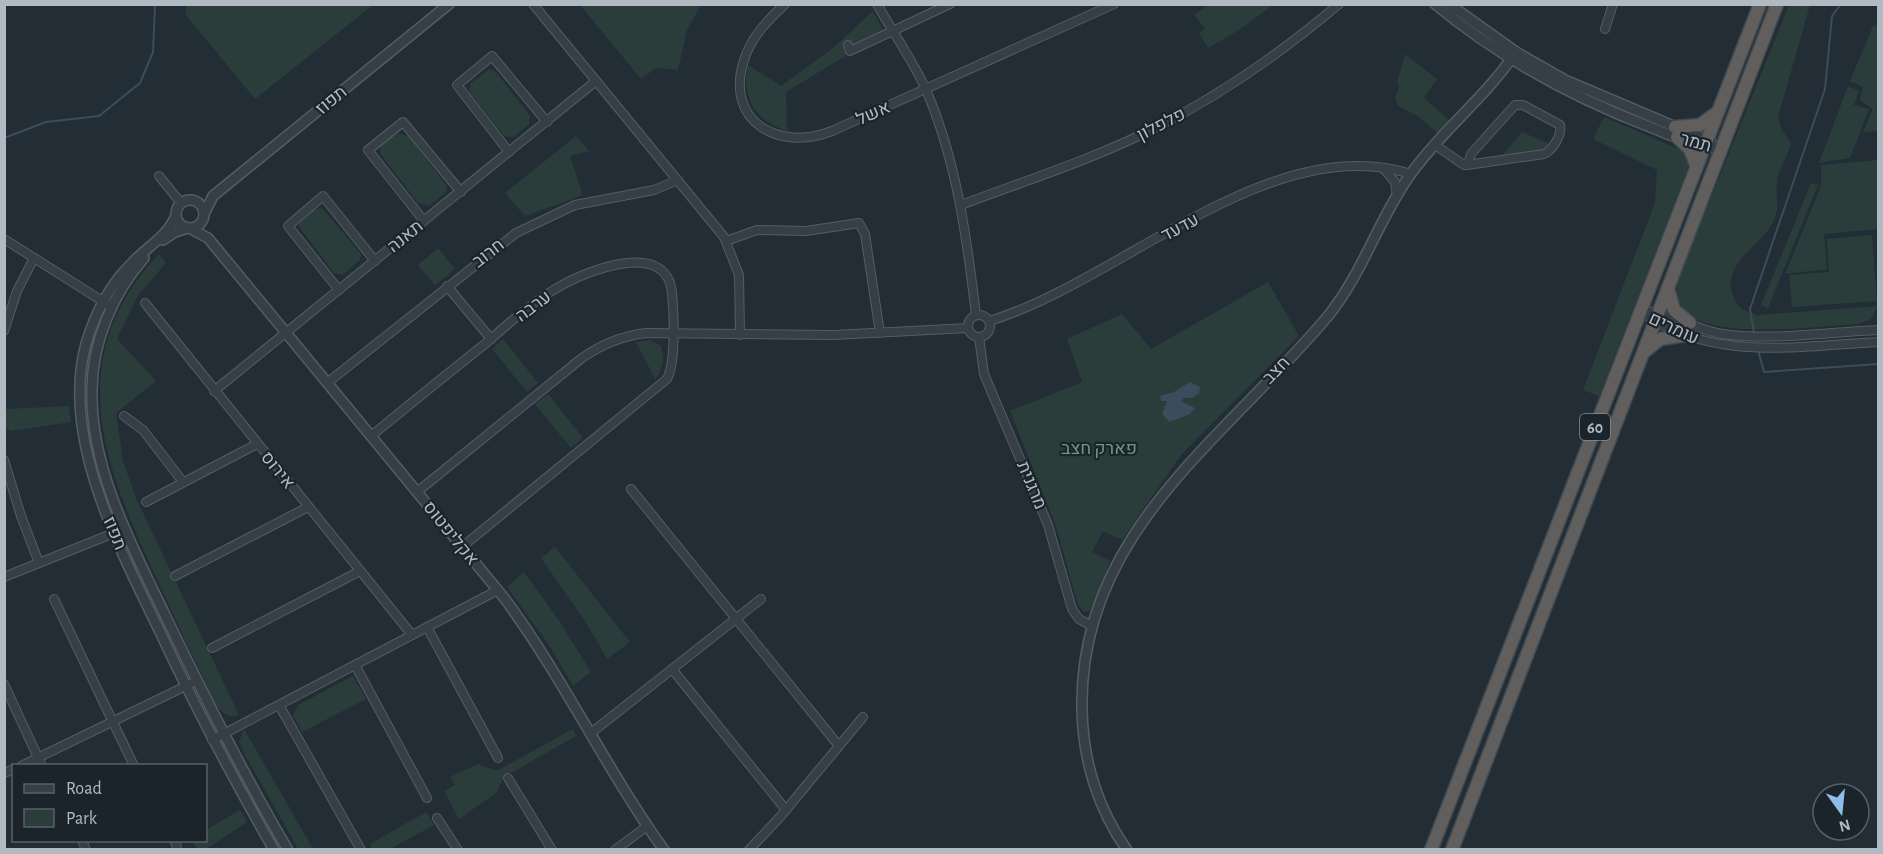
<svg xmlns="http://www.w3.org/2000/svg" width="1883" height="854" font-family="'Alegreya Sans',Heebo,sans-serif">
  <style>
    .green { fill: #2b3d3b }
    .water { fill: #3b4c5c }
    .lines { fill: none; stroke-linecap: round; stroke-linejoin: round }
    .stream { stroke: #3b4c5c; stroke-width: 2 }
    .minor-casing { stroke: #545d64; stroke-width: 10 }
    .tertiary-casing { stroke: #545d64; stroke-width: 12 }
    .trunk-casing { stroke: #414a51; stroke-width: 15 }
    .minor { stroke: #373f46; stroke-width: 8 }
    .tertiary { stroke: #373f46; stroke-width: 9 }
    .trunk { stroke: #605f5e; stroke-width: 12 }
    .labels { text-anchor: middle; stroke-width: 4.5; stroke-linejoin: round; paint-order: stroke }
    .shield { fill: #1c242b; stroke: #848d95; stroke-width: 1.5 }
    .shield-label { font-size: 16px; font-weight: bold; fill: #b1bac2 }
    .street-label { font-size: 18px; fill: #b1bac2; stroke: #1c242b }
    .park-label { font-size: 18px; fill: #739677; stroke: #1c242b }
  </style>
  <rect width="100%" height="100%" fill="#232d35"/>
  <g class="green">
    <path d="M187,5V4L373,5L255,99L185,14Z"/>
    <path d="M580,5H701L687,30L678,70L656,68L641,79Z"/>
    <path d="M1208,5V4L1273,5L1239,30L1208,48L1199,33L1205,28L1194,15Z"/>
    <path d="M1789,5H1810L1778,117L1782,130L1791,143C1788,157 1778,168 1777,182C1775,194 1780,205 1775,218C1764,246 1723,260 1732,293C1736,308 1745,311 1758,315L1878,306L1871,319L1859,324C1822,326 1713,340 1687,313C1678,305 1676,291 1678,279Z"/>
    <path d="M873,11L883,30L844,49L847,55L786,92L787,131C755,121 741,98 748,65L781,86L833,48Z"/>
    <path d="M1878,25V131L1863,132L1873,109L1860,100L1863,87L1850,81L1873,26Z"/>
    <path d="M1405,54L1437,79L1424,98L1449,120L1438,133L1418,116L1398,106L1395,99L1399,86L1397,83Z"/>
    <path d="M490,69L496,72L530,116L529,124L514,137L504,136L469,91L471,83Z"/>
    <path d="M1848,86L1859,91L1854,105L1869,109L1850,158L1819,163Z"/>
    <path d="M1604,117L1681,150L1686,154L1689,165L1599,396L1583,390L1655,203L1657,170L1593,139Z"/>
    <path d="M1522,132L1550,144L1545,150L1501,157Z"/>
    <path d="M400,133L410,138L447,186L446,192L429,206L418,203L380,153V146L394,134Z"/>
    <path d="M576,136L589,151L570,156L583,195L525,216L505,193Z"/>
    <path d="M1878,160V229L1824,234L1827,269L1785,274L1821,186V165Z"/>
    <path d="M1811,183L1818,185L1768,308L1761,305Z"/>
    <path d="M322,208L361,254L360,260L342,275L334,273L298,225L313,209Z"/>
    <path d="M1872,235L1877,301L1792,307L1789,275L1829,272L1827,239Z"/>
    <path d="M438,248L455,269L435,285L418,265Z"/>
    <path d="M159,254L166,263L138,295L117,339L156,381L116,413L123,461L136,498L239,715C227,719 221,712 215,703C195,661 175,618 155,575C102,462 62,357 159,254Z"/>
    <path d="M1268,282L1299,336L1181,455L1122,540L1103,531L1092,552L1110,561L1090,611L1084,612L1078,605L1056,526L1010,411L1082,382L1067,339L1122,314L1151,349Z"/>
    <path d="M503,339L538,383L527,392L492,349Z"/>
    <path d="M650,340L661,346C665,358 663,370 655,379L636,342Z"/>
    <path d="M548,394L583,438L571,448L535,404Z"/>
    <path d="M69,406L71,422L11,431L5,427V409Z"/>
    <path d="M555,547L630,642L607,659L587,624L541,558Z"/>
    <path d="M524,572L558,619L591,672L573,686L551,648L507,587Z"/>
    <path d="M353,676L366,699L302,732L293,715L298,705Z"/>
    <path d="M244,729L311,845L313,849H298L245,755L239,742Z"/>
    <path d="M573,729L576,736L504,777L496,793L459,819L444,791L455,785L450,777L478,764L494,770L500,769Z"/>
    <path d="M240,810L247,822L206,849H198L192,841L206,840V830Z"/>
    <path d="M426,812L434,825L390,849H372L370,844Z"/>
  </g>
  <path class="water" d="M1190,382L1200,387L1199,393L1192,398H1184L1181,401L1195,408L1190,414L1169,422L1162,414L1167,401H1161L1160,396L1174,392Z"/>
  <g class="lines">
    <g class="stream">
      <path d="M4,138L46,122L99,116L140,83L153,52L155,4"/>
      <path d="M1754,333L1750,309L1825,89L1832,16L1841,4"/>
      <path d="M1758,350L1764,372L1878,364"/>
    </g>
    <g class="minor-casing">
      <g id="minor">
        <path d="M533,4L724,237L739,275L740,335"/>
        <path d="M785,4C767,21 751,37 744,60C724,122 779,152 832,131L1114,4"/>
        <path d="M877,4C893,33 914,62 927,92C957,163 967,239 976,315"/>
        <path d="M1605,29L1613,4"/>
        <path d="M848,45L850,51L950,4"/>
        <path d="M1435,145L1464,165H1467L1544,154C1553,150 1562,135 1560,125L1523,105H1515L1471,154L1468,165"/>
        <path d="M509,152L457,85L492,56L547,122"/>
        <path d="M1383,168L1395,182L1397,196"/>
        <path d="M159,176L181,203"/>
        <path d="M961,205C1027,180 1094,159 1157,127C1223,94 1282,52 1339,4"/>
        <path d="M424,221L368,150L403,122L461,192"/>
        <path d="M4,239L107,304"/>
        <path d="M726,241L757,230L806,231L859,223L865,234L880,333"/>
        <path d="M447,286L491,339"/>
        <path d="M339,290L288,226L323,196L375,261"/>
        <path d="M145,303L412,635"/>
        <path d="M1640,311C1712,363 1796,346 1878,342"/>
        <path d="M1640,311C1673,311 1692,330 1723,334C1773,341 1828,332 1878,330"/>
        <circle cx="979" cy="326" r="11"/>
        <path d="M989,321C1118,283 1271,129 1411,174"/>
        <path d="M4,331L17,291L34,258"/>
        <path d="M979,337L984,374L1048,525L1072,609L1079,619L1092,626"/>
        <path d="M327,383L516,233L575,205L654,190L678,180"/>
        <path d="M214,391L596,81"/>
        <path d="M124,416L143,430L183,482"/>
        <path d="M371,436C409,405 447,374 485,344C508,324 531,303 557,288C585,271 667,238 672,293C674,313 676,362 667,379L462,547"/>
        <path d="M4,460L21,516L39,563"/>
        <path d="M631,489L839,746"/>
        <path d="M417,492L582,358C602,344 621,336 646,333L834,335L968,328"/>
        <path d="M146,502L257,444"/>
        <path d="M175,576L308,507"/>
        <path d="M4,577L119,531"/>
        <path d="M54,599L134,766"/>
        <path d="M427,627L498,758"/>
        <path d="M212,648L360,571"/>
        <path d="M355,665L427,798"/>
        <path d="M672,669L786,810"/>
        <path d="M4,684L42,766"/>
        <path d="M279,705L361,850"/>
        <path d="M591,733L761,599"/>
        <path d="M212,740L498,590"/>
        <path d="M21,766L196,681"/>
        <path d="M4,773L14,769"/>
        <path d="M508,778L552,850"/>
        <path d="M437,818L458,850"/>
        <path d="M82,840L86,850"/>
        <path d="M174,840L177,847"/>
        <path d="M615,850L646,827"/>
        <path d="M749,850L780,817L863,717"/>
      </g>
    </g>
    <g class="tertiary-casing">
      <g id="tertiary">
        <path d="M1435,4C1500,58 1572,97 1650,127C1673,136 1696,147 1720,148"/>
        <path d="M1449,4L1516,52L1565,80L1711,142"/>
        <circle cx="190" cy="214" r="14"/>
        <path d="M204,214L213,196L449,4"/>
        <path d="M176,215C169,235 147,247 133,262C110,284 95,313 86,344C60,438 120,549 160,632C195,707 233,778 274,850"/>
        <path d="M191,229L208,238L505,599C564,679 606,769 664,850"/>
        <path d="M163,240L175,232L188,228"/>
        <path d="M144,258C113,293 92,343 92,390C90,469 133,548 166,617C204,696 243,774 288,850"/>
        <path d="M1127,850C1098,809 1083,760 1082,710C1078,532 1226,438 1328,316C1363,273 1378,220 1410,175C1441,131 1486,97 1516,52"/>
      </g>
    </g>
    <g class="trunk-casing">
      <g id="trunk">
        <path d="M1675,127L1700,125L1715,114"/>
        <path d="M1677,137L1690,149L1696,165"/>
        <path d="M1668,288L1674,310L1690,323"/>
        <path d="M1644,352L1660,339L1686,335"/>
        <path d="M1431,850L1760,4"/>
        <path d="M1452,850L1777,4"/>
      </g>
    </g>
    <use href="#minor" class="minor"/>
    <use href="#tertiary" class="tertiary"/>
    <use href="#trunk" class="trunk"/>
  </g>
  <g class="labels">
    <rect class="shield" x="1580" y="414" width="30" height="26" rx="4.5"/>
    <g class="shield-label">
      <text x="1595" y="433">60</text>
    </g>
    <g class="street-label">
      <text transform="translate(331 100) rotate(-39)" y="6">תפוז</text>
      <text transform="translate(873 113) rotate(-24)" y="6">אשל</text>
      <text transform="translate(1161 124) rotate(-27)" y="6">פלפלון</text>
      <text transform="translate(1696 142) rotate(15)" y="6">תמר</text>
      <text transform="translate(1180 227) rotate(-28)" y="6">עדעד</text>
      <text transform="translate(405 236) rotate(-39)" y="6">תאנה</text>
      <text transform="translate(488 253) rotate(-38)" y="6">חרוב</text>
      <text transform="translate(533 306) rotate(-37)" y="6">ערבה</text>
      <text transform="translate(1674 328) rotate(25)" y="6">עומרים</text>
      <text transform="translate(1276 370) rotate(-46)" y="6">חצב</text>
      <text transform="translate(278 470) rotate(51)" y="6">אירוס</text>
      <text transform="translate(1032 485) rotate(67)" y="6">מרגנית</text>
      <text transform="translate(115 533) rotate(68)" y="6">תפוז</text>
      <text transform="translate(451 533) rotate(51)" y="6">אקליפטוס</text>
    </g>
    <g class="park-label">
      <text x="1099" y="454">פארק חצב</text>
    </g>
  </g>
  <rect width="1883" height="854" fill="none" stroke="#b1bac2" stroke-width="12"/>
  <rect x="12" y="764" width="195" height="78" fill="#1c242b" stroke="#586067" stroke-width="1.5"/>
  <rect x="24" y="784" width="30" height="9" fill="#373f46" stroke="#586067" stroke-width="1.5"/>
  <text x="66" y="794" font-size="18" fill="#b1bac2">Road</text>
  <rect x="24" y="809" width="30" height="18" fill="#2b3d3b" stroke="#586067" stroke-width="1.5"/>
  <text x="66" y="824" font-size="18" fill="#b1bac2">Park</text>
  <g transform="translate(1841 812) rotate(165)"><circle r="28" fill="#1c242b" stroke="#586067" stroke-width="1.5"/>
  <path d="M0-4.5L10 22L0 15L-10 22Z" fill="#90bce9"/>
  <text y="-9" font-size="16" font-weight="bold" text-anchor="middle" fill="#b1bac2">N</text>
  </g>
</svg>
